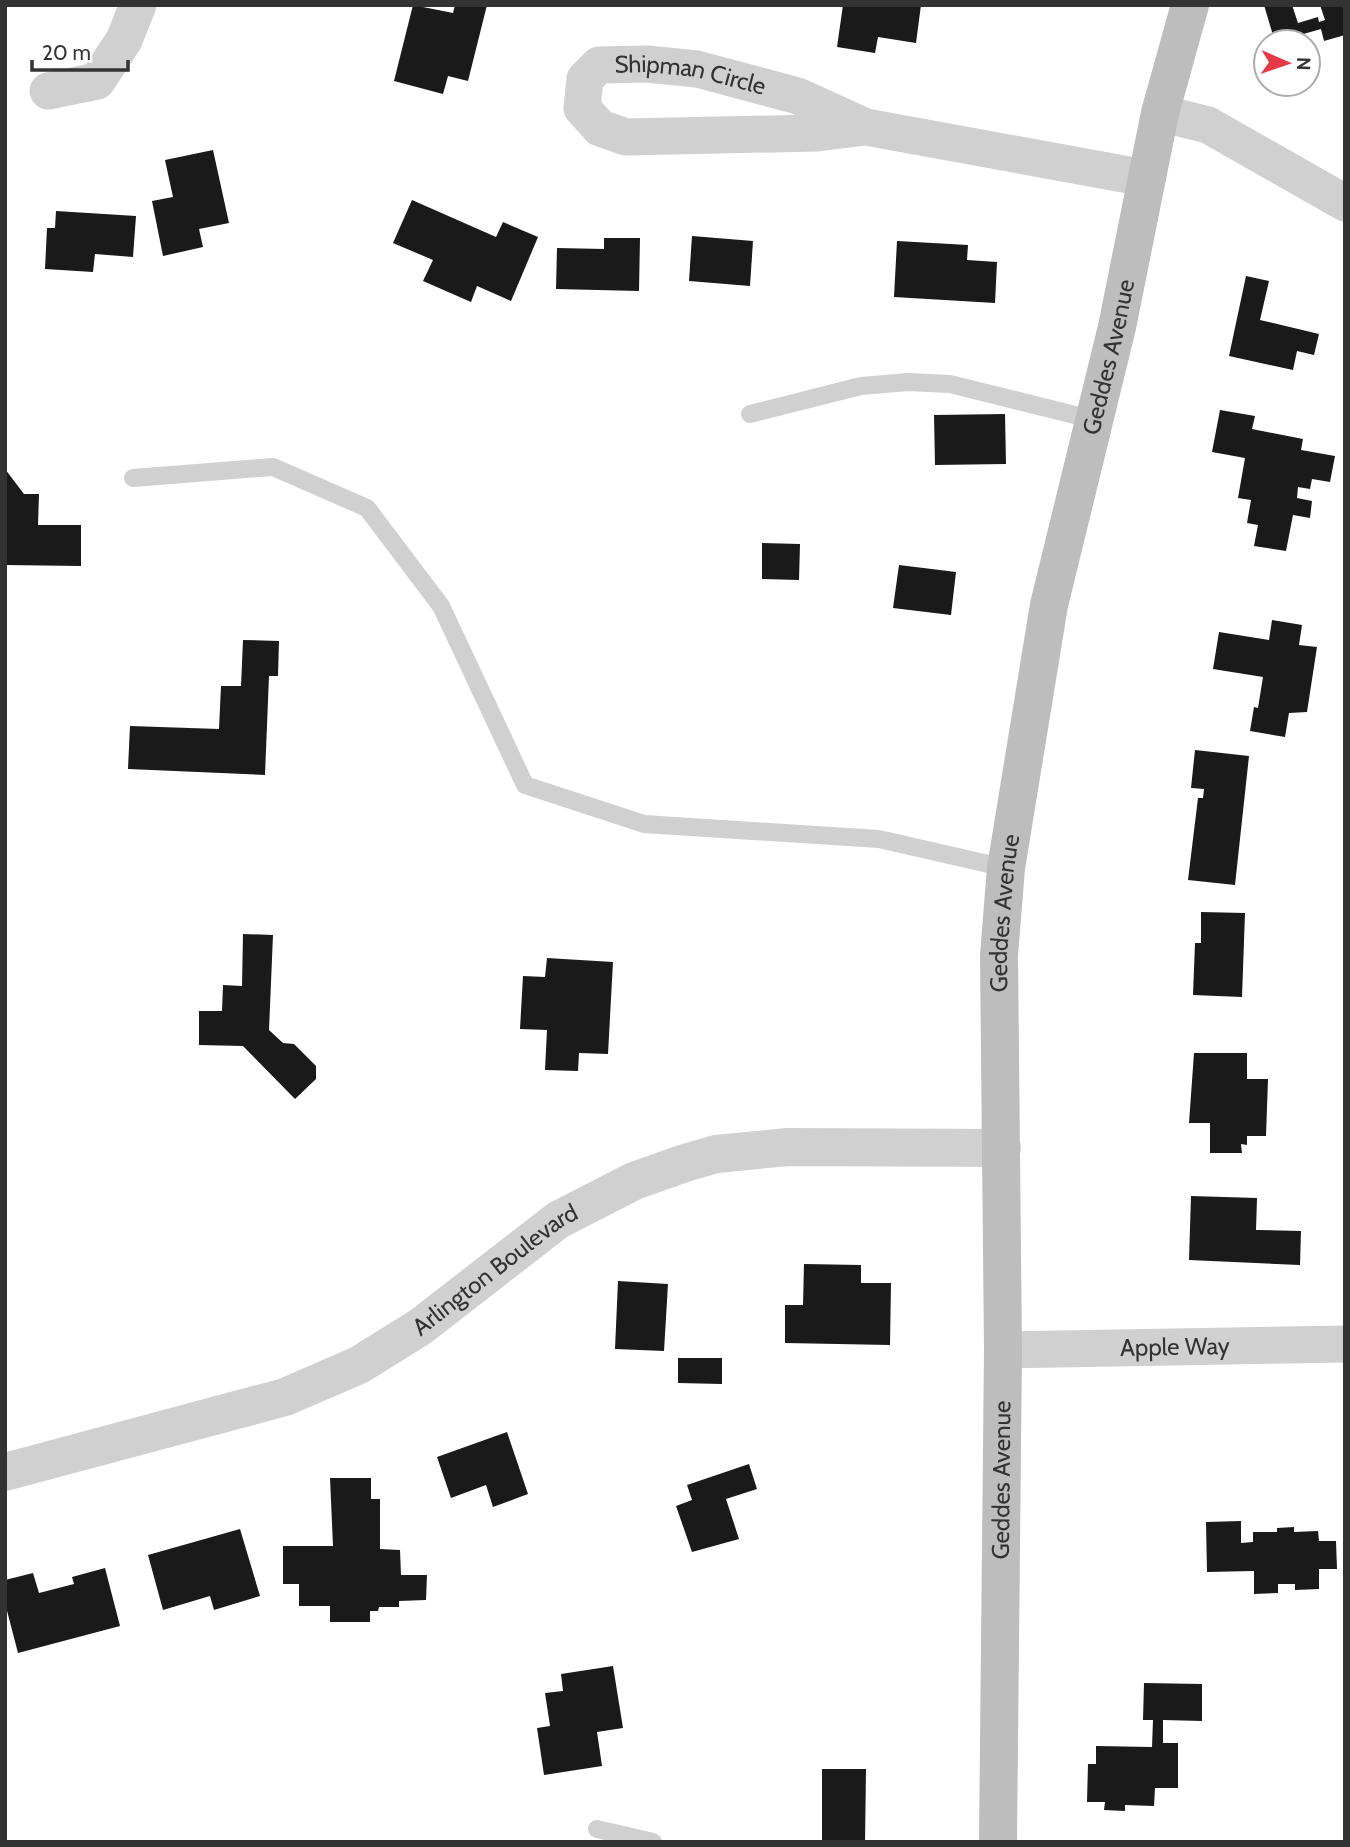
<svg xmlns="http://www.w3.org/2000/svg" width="1350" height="1847" font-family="Cabin,sans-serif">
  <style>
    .building { fill: #1a1a1a }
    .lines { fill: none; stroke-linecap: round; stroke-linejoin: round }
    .service { stroke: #d0d0d0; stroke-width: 18 }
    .minor { stroke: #d0d0d0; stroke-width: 37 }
    .tertiary { stroke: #d0d0d0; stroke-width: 38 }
    .secondary { stroke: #bdbdbd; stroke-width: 38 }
    .labels { text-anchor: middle; stroke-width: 7; stroke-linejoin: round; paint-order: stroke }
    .street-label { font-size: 24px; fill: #333; stroke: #fff }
  </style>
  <rect width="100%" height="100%" fill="#fff"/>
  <g class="building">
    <path d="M413,5L453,13L455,5H487L468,81L448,76L443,94L394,81Z"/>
    <path d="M843,5H921L916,43L878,37L875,53L837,47Z"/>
    <path d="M1264,5H1292L1298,23L1318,17L1319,22L1325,20L1320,5H1345V35L1324,41L1321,29L1275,42Z"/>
    <path d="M213,150L229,223L199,229L203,247L163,256L152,201L173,197L165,160Z"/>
    <path d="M412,200L496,237L503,222L538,237L511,301L477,286L471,302L423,281L433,260L393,243Z"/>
    <path d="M56,211L136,216L133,257L95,254L93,272L45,269L47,228H55Z"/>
    <path d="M692,236L753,241L750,286L689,281Z"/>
    <path d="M604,238H640L639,291L556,289L557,248L604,249Z"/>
    <path d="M897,241L968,245L967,260L997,262L995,303L894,297Z"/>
    <path d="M1246,276L1269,281L1260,320L1319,334L1314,355L1297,351L1293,370L1229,356Z"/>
    <path d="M1220,410L1255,416L1252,429L1303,439L1301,450L1335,456L1330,482L1312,479L1310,489L1298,487L1297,498L1312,501L1310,518L1293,515L1286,551L1254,546L1258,525L1247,523L1251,500L1238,498L1245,458L1212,452Z"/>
    <path d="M1005,414L1006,464L935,465L934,415Z"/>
    <path d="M5,469L24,494H39L38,525H81V566L5,565Z"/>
    <path d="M762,543L800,544L799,580L762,579Z"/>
    <path d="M899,565L956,572L951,615L893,608Z"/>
    <path d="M1272,620L1302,625L1299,645L1317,647L1307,712L1289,713L1285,737L1250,731L1254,707L1258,708L1263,677L1213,669L1219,632L1269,640Z"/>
    <path d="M243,640L279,641L278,676H269L265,775L128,769L130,726L219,729L221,686H241Z"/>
    <path d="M1195,750L1249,756L1235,885L1188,880L1198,798H1203L1204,789L1191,788Z"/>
    <path d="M1201,912L1245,913L1242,997L1193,995L1195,943H1201Z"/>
    <path d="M243,934L273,935L269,1030L283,1043L294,1044L316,1066V1079L295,1099L243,1046L199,1045V1011H222L223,985L242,986Z"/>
    <path d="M547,958L613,962L608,1054L579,1053L578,1071L545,1070L547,1030L520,1029L523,976L545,977Z"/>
    <path d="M1194,1053H1247V1079H1268L1266,1136H1247V1145L1241,1144L1242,1153H1210V1123H1189Z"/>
    <path d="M1191,1196L1257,1198L1256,1230L1301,1231L1300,1265L1189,1260Z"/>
    <path d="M804,1264L861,1265V1283H891L890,1345L785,1343V1305H803Z"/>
    <path d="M618,1281L668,1284L664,1351L615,1349Z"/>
    <path d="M678,1358H722V1384L678,1383Z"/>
    <path d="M507,1432L528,1494L493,1507L486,1485L451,1498L437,1457Z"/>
    <path d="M749,1464L757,1489L726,1499L739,1539L692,1552L676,1506L692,1500L687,1485Z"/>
    <path d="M330,1478H371V1499H380V1549L400,1550L401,1575H427L426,1600L399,1601V1607H379L378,1611H370V1622H330V1606H299V1584H283V1546H333Z"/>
    <path d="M1241,1521V1543L1253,1542V1532H1277V1528L1294,1527V1532L1318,1531L1319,1541H1336L1337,1569H1319V1589L1295,1590V1584H1278V1593L1254,1594V1571L1207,1572L1206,1522Z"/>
    <path d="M240,1529L260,1596L214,1610L210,1596L163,1610L148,1555Z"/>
    <path d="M105,1568L120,1626L18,1653L5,1603V1580L33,1573L39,1593L74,1584L72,1577Z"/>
    <path d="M613,1666L623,1728L597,1732L602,1766L544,1775L537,1728L550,1726L545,1693L563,1691L561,1674Z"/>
    <path d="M1144,1683L1202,1684V1721L1163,1720V1743H1178V1788H1155L1154,1806L1125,1805V1811L1104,1810L1105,1802H1087L1088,1764H1096V1746L1152,1747L1153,1720H1143Z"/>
    <path d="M822,1769H866L865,1842H822Z"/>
  </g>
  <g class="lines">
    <g class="service">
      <path d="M750,414L861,386L908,382L950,384L1095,420"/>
      <path d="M133,478L273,467L367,508L441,606L525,785L644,824L879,839L1006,868"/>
      <path d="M597,1829L653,1842"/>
    </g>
    <g class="minor">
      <path d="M48,91L97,81L124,40L138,5"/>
      <path d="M1160,113L1208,125L1345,203"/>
      <path id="s1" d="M866,127L817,133L626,137L600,128L582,108L585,79L599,65L647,64L697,69L798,96L866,127L1145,178"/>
      <path id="s2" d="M1003,1350L1345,1344"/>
    </g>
    <path class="tertiary" id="s3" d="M5,1472L285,1397L359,1365L420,1327L558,1220L634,1181L685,1163L716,1154L788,1147L1002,1148"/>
    <path class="secondary" id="s4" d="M998,1842L1003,1350L999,955L1006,868L1049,605L1117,327L1160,113L1190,5"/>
  </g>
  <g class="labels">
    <g class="street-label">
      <text dy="8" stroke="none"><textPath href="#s1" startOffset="436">Shipman Circle</textPath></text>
      <text dy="8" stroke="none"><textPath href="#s4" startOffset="1496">Geddes Avenue</textPath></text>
      <text dy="8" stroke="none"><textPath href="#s4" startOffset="929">Geddes Avenue</textPath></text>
      <text dy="8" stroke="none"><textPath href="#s3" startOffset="537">Arlington Boulevard</textPath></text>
      <text dy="8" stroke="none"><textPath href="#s2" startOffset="172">Apple Way</textPath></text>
      <text dy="8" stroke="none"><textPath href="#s4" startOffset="362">Geddes Avenue</textPath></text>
    </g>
  </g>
  <rect width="1350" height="1847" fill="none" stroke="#333333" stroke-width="14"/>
  <g transform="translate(1287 63) rotate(92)"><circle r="33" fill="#ffffff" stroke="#adadad" stroke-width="2"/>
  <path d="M0-5L12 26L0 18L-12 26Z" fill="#e63946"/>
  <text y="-10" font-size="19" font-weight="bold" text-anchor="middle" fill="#333333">N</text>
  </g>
  <path d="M32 60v10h96v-10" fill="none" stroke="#333333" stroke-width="3.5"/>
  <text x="42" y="60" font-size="21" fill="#333333" stroke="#ffffff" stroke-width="5" paint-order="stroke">20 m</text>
</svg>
